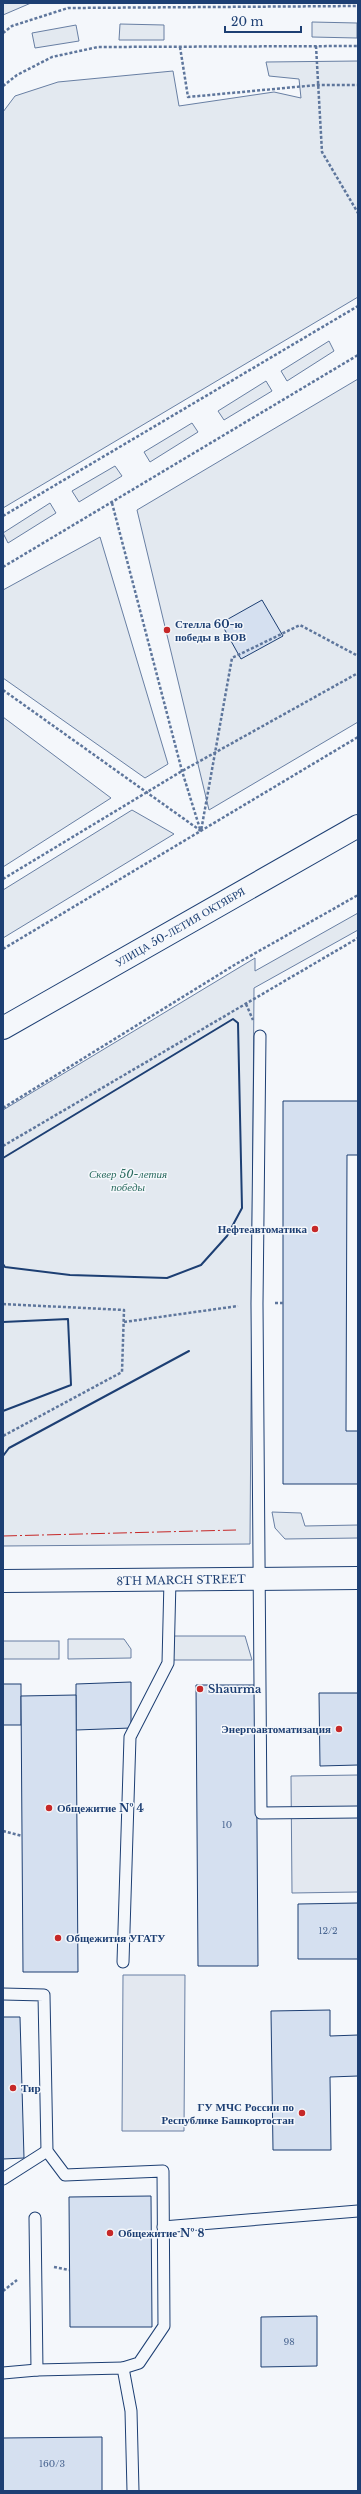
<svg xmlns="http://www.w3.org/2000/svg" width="361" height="2494" font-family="'Libre Baskerville',serif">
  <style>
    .green { fill: #e3e9f0; stroke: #687fa3 }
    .parking { fill: #e3e8f0; stroke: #687fa3 }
    .building { fill: #d5e0f0; stroke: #1d3f73 }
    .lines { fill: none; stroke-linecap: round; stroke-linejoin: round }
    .service-casing { stroke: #1d3f73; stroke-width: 13 }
    .secondary-casing { stroke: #1d3f73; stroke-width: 24 }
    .path { stroke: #5e769c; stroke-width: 2.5; stroke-dasharray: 3 2; stroke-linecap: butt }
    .service { stroke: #f4f7fb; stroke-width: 11 }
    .secondary { stroke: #f4f7fb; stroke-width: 22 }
    .wall { stroke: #1d3f73; stroke-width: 2 }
    .power { stroke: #c62828; stroke-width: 1; stroke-dasharray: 14 3 2 3; stroke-linecap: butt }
    .poi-dot { fill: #c62828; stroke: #f4f7fb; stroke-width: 1.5 }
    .labels { text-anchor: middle; stroke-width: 3; stroke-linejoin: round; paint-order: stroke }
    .number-label { font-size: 9px; fill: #4b6792 }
    .poi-label { font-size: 11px; font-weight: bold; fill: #1d3f73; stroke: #f4f7fb; text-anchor: start }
    .street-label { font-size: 11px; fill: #1d3f73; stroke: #f4f7fb }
    .park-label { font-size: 11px; font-style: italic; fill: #2c6c60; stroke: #f4f7fb }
  </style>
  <rect width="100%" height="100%" fill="#f4f7fb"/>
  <g class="green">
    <path d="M3,3H31L3,15Z"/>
    <path d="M312,22L357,23V38L312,37Z"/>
    <path d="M120,24L164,25V40H119Z"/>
    <path d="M76,25L79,41L35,48L32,33Z"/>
    <path d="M358,61V297L3,508V112L15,96L58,82L173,71L179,106L274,92L301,98L299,79L269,76L266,62Z"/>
    <path d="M329,341L334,351L287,381L281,371Z"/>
    <path d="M358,379V722L209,810L137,510Z"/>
    <path d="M266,381L272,391L224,420L218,411Z"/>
    <path d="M192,423L198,432L150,462L144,452Z"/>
    <path d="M115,466L122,476L79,502L72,491Z"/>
    <path d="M50,503L56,513L8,543L3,533Z"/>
    <path d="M100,537L168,764L145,778L3,678V590Z"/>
    <path d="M3,717L111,798L3,867Z"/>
    <path d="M132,810L174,834L3,938V890Z"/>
    <path d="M358,913V930L254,988L250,1544L3,1546V1110L255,958V971Z"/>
    <path d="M272,1512L301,1513L305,1526L358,1525V1538L285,1539L275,1528Z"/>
    <path d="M171,1636H245L252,1660H171Z"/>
    <path d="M124,1639L131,1649V1658L68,1659V1639Z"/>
    <rect x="3" y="1641" width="56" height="18"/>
  </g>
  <g class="parking">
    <path d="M358,1775V1892L292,1893L291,1776Z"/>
    <path d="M123,1975H185L184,2131H122Z"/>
  </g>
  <g class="building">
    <path d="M262,600L283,636L241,659L221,623Z"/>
    <path d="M283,1101H358V1155H347L346,1431H358V1484H283Z"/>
    <path d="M131,1682V1728L76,1730V1684Z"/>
    <rect x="3" y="1684" width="18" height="41"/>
    <path d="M196,1685H256L258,1966H198Z"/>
    <path d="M319,1693H358V1765L320,1766Z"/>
    <path d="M76,1695L78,1972H23L21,1696Z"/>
    <path d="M358,1903V1959H298V1904Z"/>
    <path d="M330,2010V2036L358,2035V2076L330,2077L331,2150H273L271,2011Z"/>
    <path d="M3,2017H20L24,2158L3,2159Z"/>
    <path d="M151,2196L152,2327H70L69,2197Z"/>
    <path d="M317,2316V2366L261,2367V2317Z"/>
    <path d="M102,2437V2491H3V2438Z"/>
  </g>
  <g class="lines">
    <g class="service-casing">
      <g id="service">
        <path d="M260,1036L257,1304L261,1813L358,1812"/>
        <path d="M123,1962L130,1737L168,1663L170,1580"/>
        <path d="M3,1994L44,1995L47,2151L65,2175L163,2171L164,2326L139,2363L123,2368"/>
        <path d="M3,2179L47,2151"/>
        <path d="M35,2218L37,2370"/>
        <path d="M163,2227L358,2211"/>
        <path d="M3,2373L37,2370L123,2368L131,2411L133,2491"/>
      </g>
    </g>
    <g class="secondary-casing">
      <g id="secondary">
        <path d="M3,1028L358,826"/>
        <path d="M3,1581L358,1578"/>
      </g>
    </g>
    <g class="path">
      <path d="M3,33L12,26L68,8L358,6"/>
      <path d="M316,46L322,152L358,213"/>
      <path d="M180,47L188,97L317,85H358"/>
      <path d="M3,86L17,75L52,57L98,47L358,46"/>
      <path d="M112,503L182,771L200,829"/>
      <path d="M3,516L358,306"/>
      <path d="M3,567L358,355"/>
      <path d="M3,690L201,831L232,658L300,625L358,656"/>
      <path d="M3,879L182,771L358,673"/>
      <path d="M3,949L358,737"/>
      <path d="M246,1004L253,1020"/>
      <path d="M3,1108L236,964L358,895"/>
      <path d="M3,1146L358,938"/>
      <path d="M275,1303H283"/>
      <path d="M3,1304L124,1310L122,1372L3,1436"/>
      <path d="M124,1322L238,1306"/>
      <path d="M3,1831L22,1836"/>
      <path d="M54,2267L69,2270"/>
      <path d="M3,2291L17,2280"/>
    </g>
    <use href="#service" class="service"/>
    <use href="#secondary" class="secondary"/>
    <g class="wall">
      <path d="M3,1158L233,1019L238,1023L242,1208L227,1236L201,1265L167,1278L70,1275L5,1267L3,1264"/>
      <path d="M3,1322L68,1319L71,1385L3,1411"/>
      <path d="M3,1456L9,1448L189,1351"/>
    </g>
    <path class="power" d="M3,1536L236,1530"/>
  </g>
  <g class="poi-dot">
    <circle cx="167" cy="630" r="4"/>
    <circle cx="315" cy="1229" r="4"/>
    <circle cx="200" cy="1689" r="4"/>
    <circle cx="339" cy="1729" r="4"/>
    <circle cx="49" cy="1808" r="4"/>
    <circle cx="58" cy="1938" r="4"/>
    <circle cx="13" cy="2088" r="4"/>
    <circle cx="302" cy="2113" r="4"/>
    <circle cx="110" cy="2233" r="4"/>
  </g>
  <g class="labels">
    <g class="number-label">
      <text x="227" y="1828">10</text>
      <text x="328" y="1934">12/2</text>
      <text x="289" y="2345">98</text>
      <text x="52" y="2467">160/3</text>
    </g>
    <g class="poi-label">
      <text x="175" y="628">Стелла 60-ю<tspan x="175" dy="13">победы в ВОВ</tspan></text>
      <text x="307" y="1233" text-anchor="end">Нефтеавтоматика</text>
      <text x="208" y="1693">Shaurma</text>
      <text x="331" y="1733" text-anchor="end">Энергоавтоматизация</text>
      <text x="57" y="1812">Общежитие № 4</text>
      <text x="66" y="1942">Общежития УГАТУ</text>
      <text x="21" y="2092">Тир</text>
      <text x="294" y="2111" text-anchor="end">ГУ МЧС России по<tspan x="294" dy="13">Республике Башкортостан</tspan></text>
      <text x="118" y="2237">Общежитие № 8</text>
    </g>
    <g class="street-label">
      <text transform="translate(180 927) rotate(-30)" y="4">УЛИЦА 50-ЛЕТИЯ ОКТЯБРЯ</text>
      <text transform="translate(181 1580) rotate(-1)" y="4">8TH MARCH STREET</text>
    </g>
    <g class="park-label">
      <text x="128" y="1178">Сквер 50-летия<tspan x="128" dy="13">победы</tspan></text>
    </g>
  </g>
  <rect width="361" height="2494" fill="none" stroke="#1d3f73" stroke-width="8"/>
  <path d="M225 26v6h76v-6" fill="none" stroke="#1d3f73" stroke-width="2"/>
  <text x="231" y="26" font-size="12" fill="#1d3f73" stroke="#f4f7fb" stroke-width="3" paint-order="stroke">20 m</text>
</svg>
